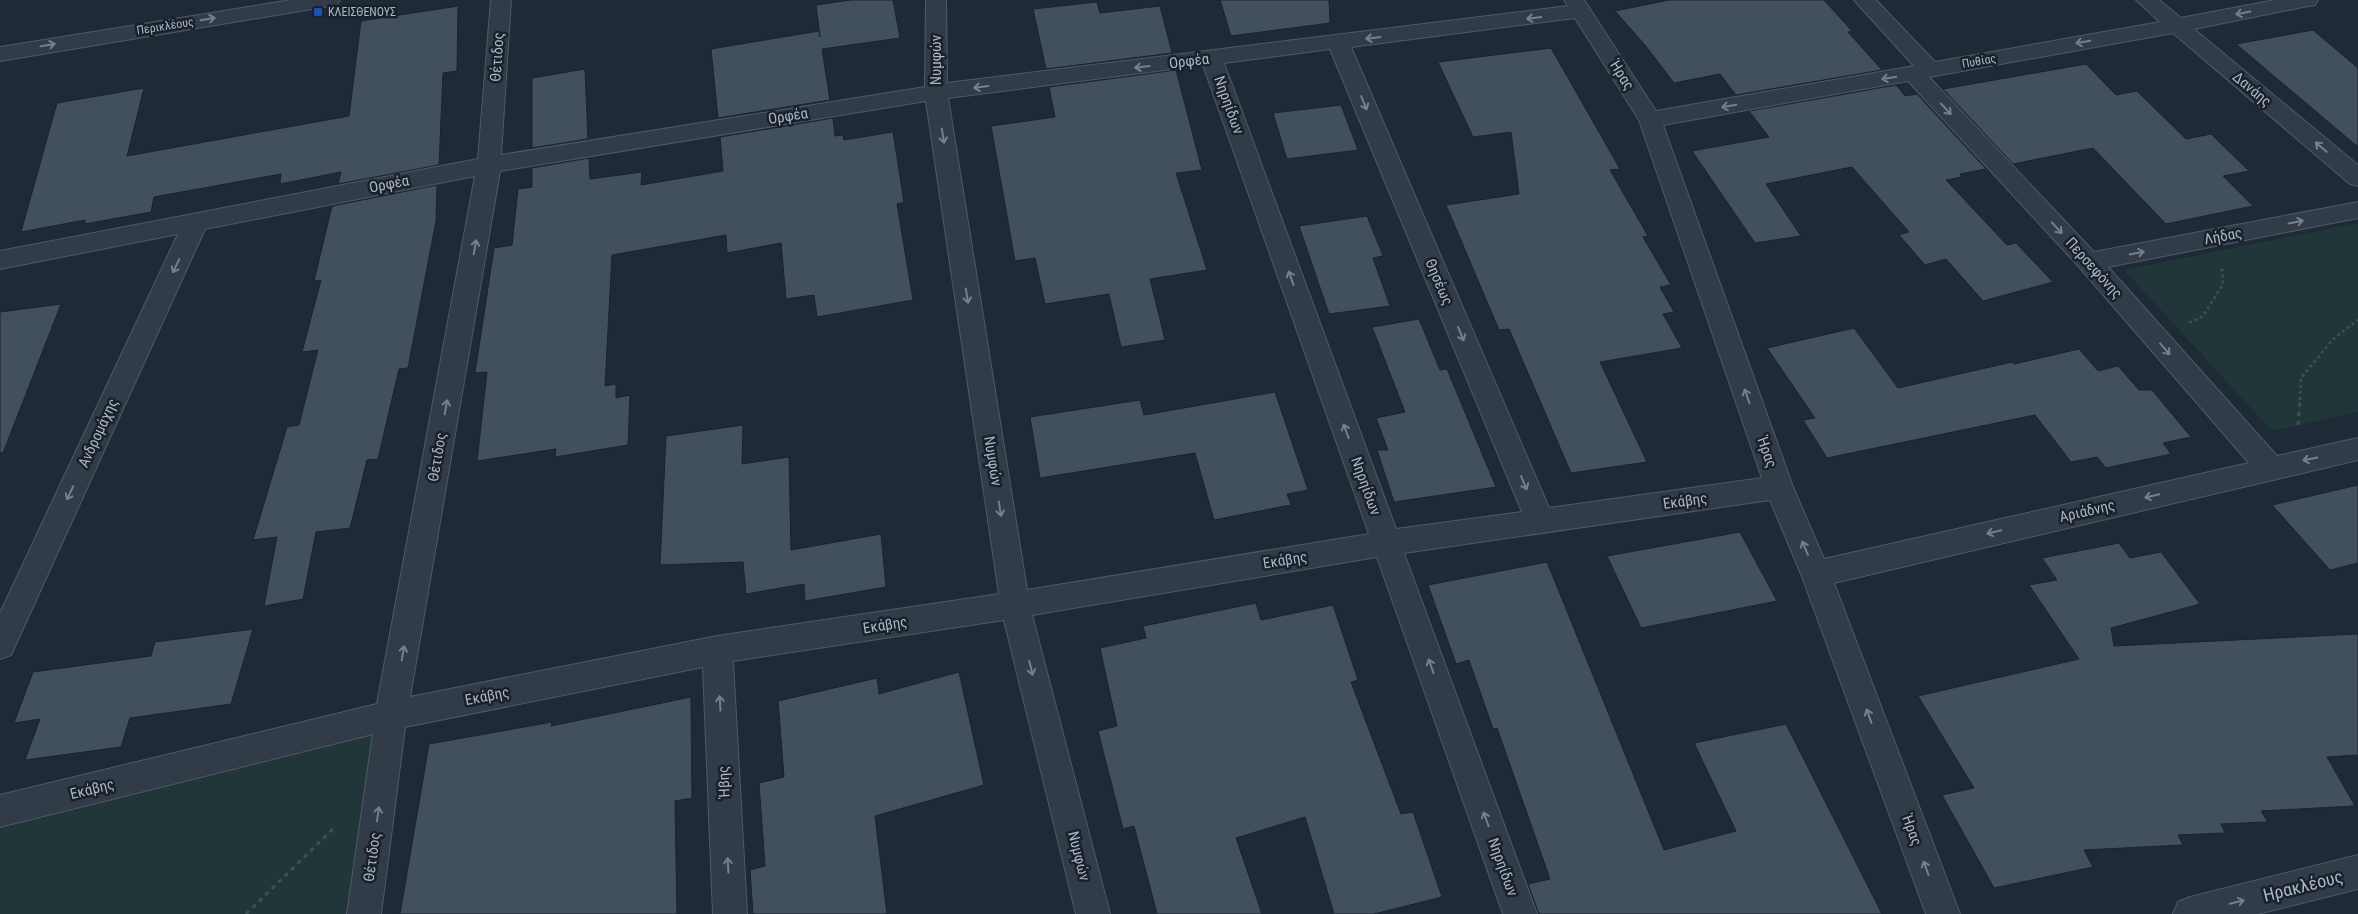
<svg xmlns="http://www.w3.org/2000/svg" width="2358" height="914" font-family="'Roboto Condensed',sans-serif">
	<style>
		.green { fill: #213638 }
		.building { fill: #424f5f; stroke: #1a232e }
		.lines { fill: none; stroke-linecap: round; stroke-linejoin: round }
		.minor-casing { stroke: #505966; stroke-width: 2 }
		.tertiary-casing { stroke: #505966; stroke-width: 2 }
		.path-far1 { stroke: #3b5253; stroke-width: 2.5; stroke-dasharray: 3 3; stroke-linecap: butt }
		.path { stroke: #3b5253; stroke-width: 3; stroke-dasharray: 4.5 4.5; stroke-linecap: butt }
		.minor { fill: #323c48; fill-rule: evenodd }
		.tertiary { fill: #323c48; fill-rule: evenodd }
		.oneway { stroke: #757f8d }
		.transit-dot { fill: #1a4fb4; stroke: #18212c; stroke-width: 2 }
		.labels { text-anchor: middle; stroke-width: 5; stroke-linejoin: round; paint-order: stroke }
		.far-poi-label { font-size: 12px; fill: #acb6c5; stroke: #18212c; text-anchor: start }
		.far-street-label { font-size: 12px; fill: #acb6c5; stroke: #18212c }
		.street-label { font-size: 15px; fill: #acb6c5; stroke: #18212c }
		.near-street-label { font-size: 18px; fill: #acb6c5; stroke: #18212c }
	</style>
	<rect width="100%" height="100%" fill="#1f2a37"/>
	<g class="green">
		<polygon points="2358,223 2358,412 2272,431 2124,270"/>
		<polygon points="391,715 364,914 0,914 0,811"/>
	</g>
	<g class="building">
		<polygon points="851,0 893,0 900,38 822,49 830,100 718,118 711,49 819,31 820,37 816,5"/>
		<polygon points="1220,0 1329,0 1330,23 1231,36"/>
		<polygon points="1669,0 1824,0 1852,31 1848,32 1882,70 1736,95 1720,74 1674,83 1645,45 1615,11"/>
		<polygon points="1097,2 1100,13 1160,6 1172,53 1046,69 1033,9"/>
		<polygon points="458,6 457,71 443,73 439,165 338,184 341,172 280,184 281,174 154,197 151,212 85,224 85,220 21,232 57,103 144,88 127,156 349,116 361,21"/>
		<polygon points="2313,30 2358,68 2358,147 2236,44"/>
		<polygon points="1551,48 1620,169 1610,170 1648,236 1643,237 1671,285 1660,287 1674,312 1663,314 1682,348 1600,362 1647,462 1571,473 1509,329 1499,330 1446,205 1519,194 1511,132 1473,137 1438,62"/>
		<polygon points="2086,64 2116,95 2137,91 2186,139 2211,134 2249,171 2223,176 2253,206 2166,224 2093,148 2013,164 1943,89"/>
		<polygon points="585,69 588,139 532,148 532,78"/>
		<polygon points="1176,70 1202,170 1176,173 1207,270 1150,279 1165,340 1121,347 1109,294 1045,304 1035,258 1015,261 991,126 1055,117 1049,87"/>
		<polygon points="1896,85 1905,96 1917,94 1986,169 1960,174 1962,177 1946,180 2007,245 2016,243 2053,282 1983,301 1946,259 1925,265 1899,235 1909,232 1852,167 1766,184 1801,236 1755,243 1692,151 1769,137 1749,111"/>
		<polygon points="1341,105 1358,150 1287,159 1273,113"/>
		<polygon points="833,118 835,136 843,135 844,140 893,132 904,202 897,204 913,300 817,317 814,295 786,299 781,243 727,253 726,235 612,255 605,386 616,384 616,398 630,395 628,445 555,457 556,449 477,461 487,372 475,373 494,248 512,245 518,189 532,187 532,168 589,158 590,179 642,172 641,185 723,171 720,137"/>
		<polygon points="437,185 436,221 408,368 399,369 378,459 367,460 350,528 316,532 303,599 264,606 277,537 253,540 287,427 299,425 318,350 302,352 321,280 314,281 332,206"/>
		<polygon points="1367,216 1383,256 1373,258 1390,306 1329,314 1299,226"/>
		<polygon points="61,304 3,453 0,452 0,312"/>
		<polygon points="1419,319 1440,370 1447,369 1496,487 1394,502 1377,450 1388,450 1376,418 1405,412 1372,327"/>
		<polygon points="1854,328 1898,388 2012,362 2014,364 2079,349 2098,371 2118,366 2139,390 2152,390 2191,437 2163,443 2171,454 2106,468 2097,457 2071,462 2035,415 1827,458 1803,420 1815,418 1767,348"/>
		<polygon points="1275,392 1308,490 1287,494 1291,505 1214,520 1195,453 1040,478 1030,417 1140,400 1144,415"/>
		<polygon points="743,425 742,464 789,457 791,550 881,534 886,587 805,601 804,584 746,594 743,562 660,565 666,436"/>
		<polygon points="2358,485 2358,563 2330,570 2272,505"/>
		<polygon points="1740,532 1777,601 1641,628 1607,556"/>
		<polygon points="2119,543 2130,558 2161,552 2200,604 2111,628 2114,646 2358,634 2358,755 2327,757 2355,806 2261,811 2268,822 2221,824 2225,833 2178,835 2183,845 2084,850 2093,867 1994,888 1942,795 1974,788 1918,696 2079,659 2029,585 2057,580 2042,558"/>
		<polygon points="1547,562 1664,850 1736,831 1694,743 1786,724 1882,914 1539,914 1528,884 1550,879 1497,728 1493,729 1469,660 1456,664 1428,585"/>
		<polygon points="1256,603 1261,620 1333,605 1358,680 1351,682 1401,814 1413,812 1442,897 1374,914 1334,914 1305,817 1236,838 1262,914 1157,914 1134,826 1123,829 1098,731 1117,726 1100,648 1146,638 1143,626"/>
		<polygon points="253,629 231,704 130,718 121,747 25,760 40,719 14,723 33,672 151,656 155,642"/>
		<polygon points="959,672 984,785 875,816 887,914 753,914 750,870 765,866 759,783 784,777 778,701 877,678 879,694"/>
		<polygon points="691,697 692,798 675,801 677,914 400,914 429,744 552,722 551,726"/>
	</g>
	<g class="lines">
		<g class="minor-casing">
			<g id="minor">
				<path d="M491,0H511L501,155L925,87L926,0H946L947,83L1568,6L1564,0H1584L1656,111L1914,66L1854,0H1876L1935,62L2160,22L2136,0H2159L2181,18L2275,0H2318L2315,5L2308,6L2194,29L2358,165V186L2350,184L2173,33L1929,77L2094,252L2358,202V218L2108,267L2277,456L2358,438V460L1834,583L1960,914H1926L1801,574L1770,500L1404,553L1537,914H1503L1377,557L1032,615L1110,914H1076L1004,620L733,661L747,914H713L703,667L405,727L381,914H347L373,734L0,827V795L377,704L475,176L205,229L11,655L0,659V613L178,234L0,269V251L478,159ZM1575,18L1639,120L1762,478L1549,508L1351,47ZM1330,49L1522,512L1396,529L1224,63ZM1203,65L1369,534L1027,590L948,98ZM1908,81L2080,268L2249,463L1824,559L1793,487L1663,125ZM926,101L999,594L717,636L410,697L500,171Z"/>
				<polygon points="2358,855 2358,889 2258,914 2173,914 2178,902 2190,897"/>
			</g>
		</g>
		<g class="tertiary-casing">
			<polygon id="tertiary" points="291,0 340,0 337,5 330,6 0,61 0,47"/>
		</g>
		<g class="path-far1">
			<polyline points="2189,323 2203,316 2223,284 2222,269"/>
			<polyline points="2300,400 2301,378 2333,339 2358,320"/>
		</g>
		<g class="path">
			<polyline points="2298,425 2300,399"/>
			<polyline points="246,914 334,828"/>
		</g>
		<use href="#minor" class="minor"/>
		<use href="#tertiary" class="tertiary"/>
	</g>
	<defs><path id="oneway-shaft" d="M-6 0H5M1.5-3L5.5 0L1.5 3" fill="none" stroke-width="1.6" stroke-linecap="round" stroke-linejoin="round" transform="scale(1.25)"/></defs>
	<g class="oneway">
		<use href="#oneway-shaft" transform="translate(2243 13) rotate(169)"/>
		<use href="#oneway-shaft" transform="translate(1534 18) rotate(173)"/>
		<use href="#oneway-shaft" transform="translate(208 19) rotate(-9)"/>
		<use href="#oneway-shaft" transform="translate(1373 38) rotate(173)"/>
		<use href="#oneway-shaft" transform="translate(2083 42) rotate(170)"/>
		<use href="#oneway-shaft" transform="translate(48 45) rotate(-10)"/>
		<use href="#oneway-shaft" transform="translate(1142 67) rotate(173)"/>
		<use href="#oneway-shaft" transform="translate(1889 78) rotate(170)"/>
		<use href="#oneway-shaft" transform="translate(981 87) rotate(173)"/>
		<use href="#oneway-shaft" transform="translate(1364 103) rotate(67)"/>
		<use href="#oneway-shaft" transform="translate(1729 106) rotate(170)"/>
		<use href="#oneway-shaft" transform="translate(1946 109) rotate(47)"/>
		<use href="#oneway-shaft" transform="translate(943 136) rotate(81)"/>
		<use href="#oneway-shaft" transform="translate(2321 147) rotate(-140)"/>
		<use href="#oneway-shaft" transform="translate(2296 222) rotate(-11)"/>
		<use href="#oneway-shaft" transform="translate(2057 228) rotate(47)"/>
		<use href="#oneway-shaft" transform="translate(475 247) rotate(-80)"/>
		<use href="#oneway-shaft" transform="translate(2137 253) rotate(-11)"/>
		<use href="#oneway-shaft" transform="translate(176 266) rotate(115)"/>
		<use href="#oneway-shaft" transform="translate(1291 278) rotate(-110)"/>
		<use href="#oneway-shaft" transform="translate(967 296) rotate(81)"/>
		<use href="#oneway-shaft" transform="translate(1461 334) rotate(67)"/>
		<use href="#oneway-shaft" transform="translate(2165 349) rotate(49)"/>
		<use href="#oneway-shaft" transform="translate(1747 396) rotate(-109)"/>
		<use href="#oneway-shaft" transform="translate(446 407) rotate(-80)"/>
		<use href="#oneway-shaft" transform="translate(1346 431) rotate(-110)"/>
		<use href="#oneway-shaft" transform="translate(2310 459) rotate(168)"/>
		<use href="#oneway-shaft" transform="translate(1524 483) rotate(67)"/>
		<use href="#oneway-shaft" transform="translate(70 493) rotate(115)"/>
		<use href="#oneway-shaft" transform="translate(2152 496) rotate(167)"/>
		<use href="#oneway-shaft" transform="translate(1000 509) rotate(81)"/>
		<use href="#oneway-shaft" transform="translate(1994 532) rotate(167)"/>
		<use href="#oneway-shaft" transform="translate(1805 548) rotate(-113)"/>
		<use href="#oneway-shaft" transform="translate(403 653) rotate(-80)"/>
		<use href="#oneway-shaft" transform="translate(1431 666) rotate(-110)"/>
		<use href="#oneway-shaft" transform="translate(1031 668) rotate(76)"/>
		<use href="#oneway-shaft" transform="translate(720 703) rotate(-93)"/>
		<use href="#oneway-shaft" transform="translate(1869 716) rotate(-110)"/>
		<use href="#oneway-shaft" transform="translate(378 814) rotate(-82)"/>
		<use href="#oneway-shaft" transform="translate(1486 819) rotate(-110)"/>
		<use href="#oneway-shaft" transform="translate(728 865) rotate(-93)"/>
		<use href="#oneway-shaft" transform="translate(1926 868) rotate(-110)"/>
		<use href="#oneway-shaft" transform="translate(2237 902) rotate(-14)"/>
	</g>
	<rect class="transit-dot" x="313" y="7" width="10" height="10" rx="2.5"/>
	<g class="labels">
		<g class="far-poi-label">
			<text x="328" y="16">ΚΛΕΙΣΘΕΝΟΥΣ</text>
		</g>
		<g class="far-street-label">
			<text transform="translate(165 26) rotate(-9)" y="4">Περικλέους</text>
			<text transform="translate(1979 61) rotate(-10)" y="4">Πυθίας</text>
		</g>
		<g class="street-label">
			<text transform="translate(497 57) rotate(-86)" y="5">Θέτιδος</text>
			<text transform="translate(936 60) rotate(-90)" y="5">Νυμφών</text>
			<text transform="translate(1189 61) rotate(-7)" y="5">Ορφέα</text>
			<text transform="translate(1622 75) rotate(58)" y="5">Ήρας</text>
			<text transform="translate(2252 89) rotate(40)" y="5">Δανάης</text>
			<text transform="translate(1229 105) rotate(70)" y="5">Νηρηίδων</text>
			<text transform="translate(788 116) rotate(-9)" y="5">Ορφέα</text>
			<text transform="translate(389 184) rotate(-11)" y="5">Ορφέα</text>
			<text transform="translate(2223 236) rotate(-11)" y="5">Λήδας</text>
			<text transform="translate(2094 268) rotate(48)" y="5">Περσεφόνης</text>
			<text transform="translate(1439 282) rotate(67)" y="5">Θησέως</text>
			<text transform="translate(98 433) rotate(-65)" y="5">Ανδρομάχης</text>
			<text transform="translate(1767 452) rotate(71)" y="5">Ήρας</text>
			<text transform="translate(437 457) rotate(-80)" y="5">Θέτιδος</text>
			<text transform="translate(993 461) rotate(81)" y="5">Νυμφών</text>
			<text transform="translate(1366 486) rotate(70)" y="5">Νηρηίδων</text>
			<text transform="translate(1685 501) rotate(-8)" y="5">Εκάβης</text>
			<text transform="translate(2087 511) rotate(-13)" y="5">Αριάδνης</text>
			<text transform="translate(1285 560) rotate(-9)" y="5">Εκάβης</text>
			<text transform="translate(885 625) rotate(-9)" y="5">Εκάβης</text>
			<text transform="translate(487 696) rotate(-11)" y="5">Εκάβης</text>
			<text transform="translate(724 782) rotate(-93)" y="5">Ήβης</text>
			<text transform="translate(92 789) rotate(-14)" y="5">Εκάβης</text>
			<text transform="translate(1912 830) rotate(70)" y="5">Ήρας</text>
			<text transform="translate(1079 856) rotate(76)" y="5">Νυμφών</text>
			<text transform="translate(372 857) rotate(-82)" y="5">Θέτιδος</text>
			<text transform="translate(1503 867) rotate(70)" y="5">Νηρηίδων</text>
		</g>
		<g class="near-street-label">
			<text transform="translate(2303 886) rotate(-14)" y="6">Ηρακλέους</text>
		</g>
	</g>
</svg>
